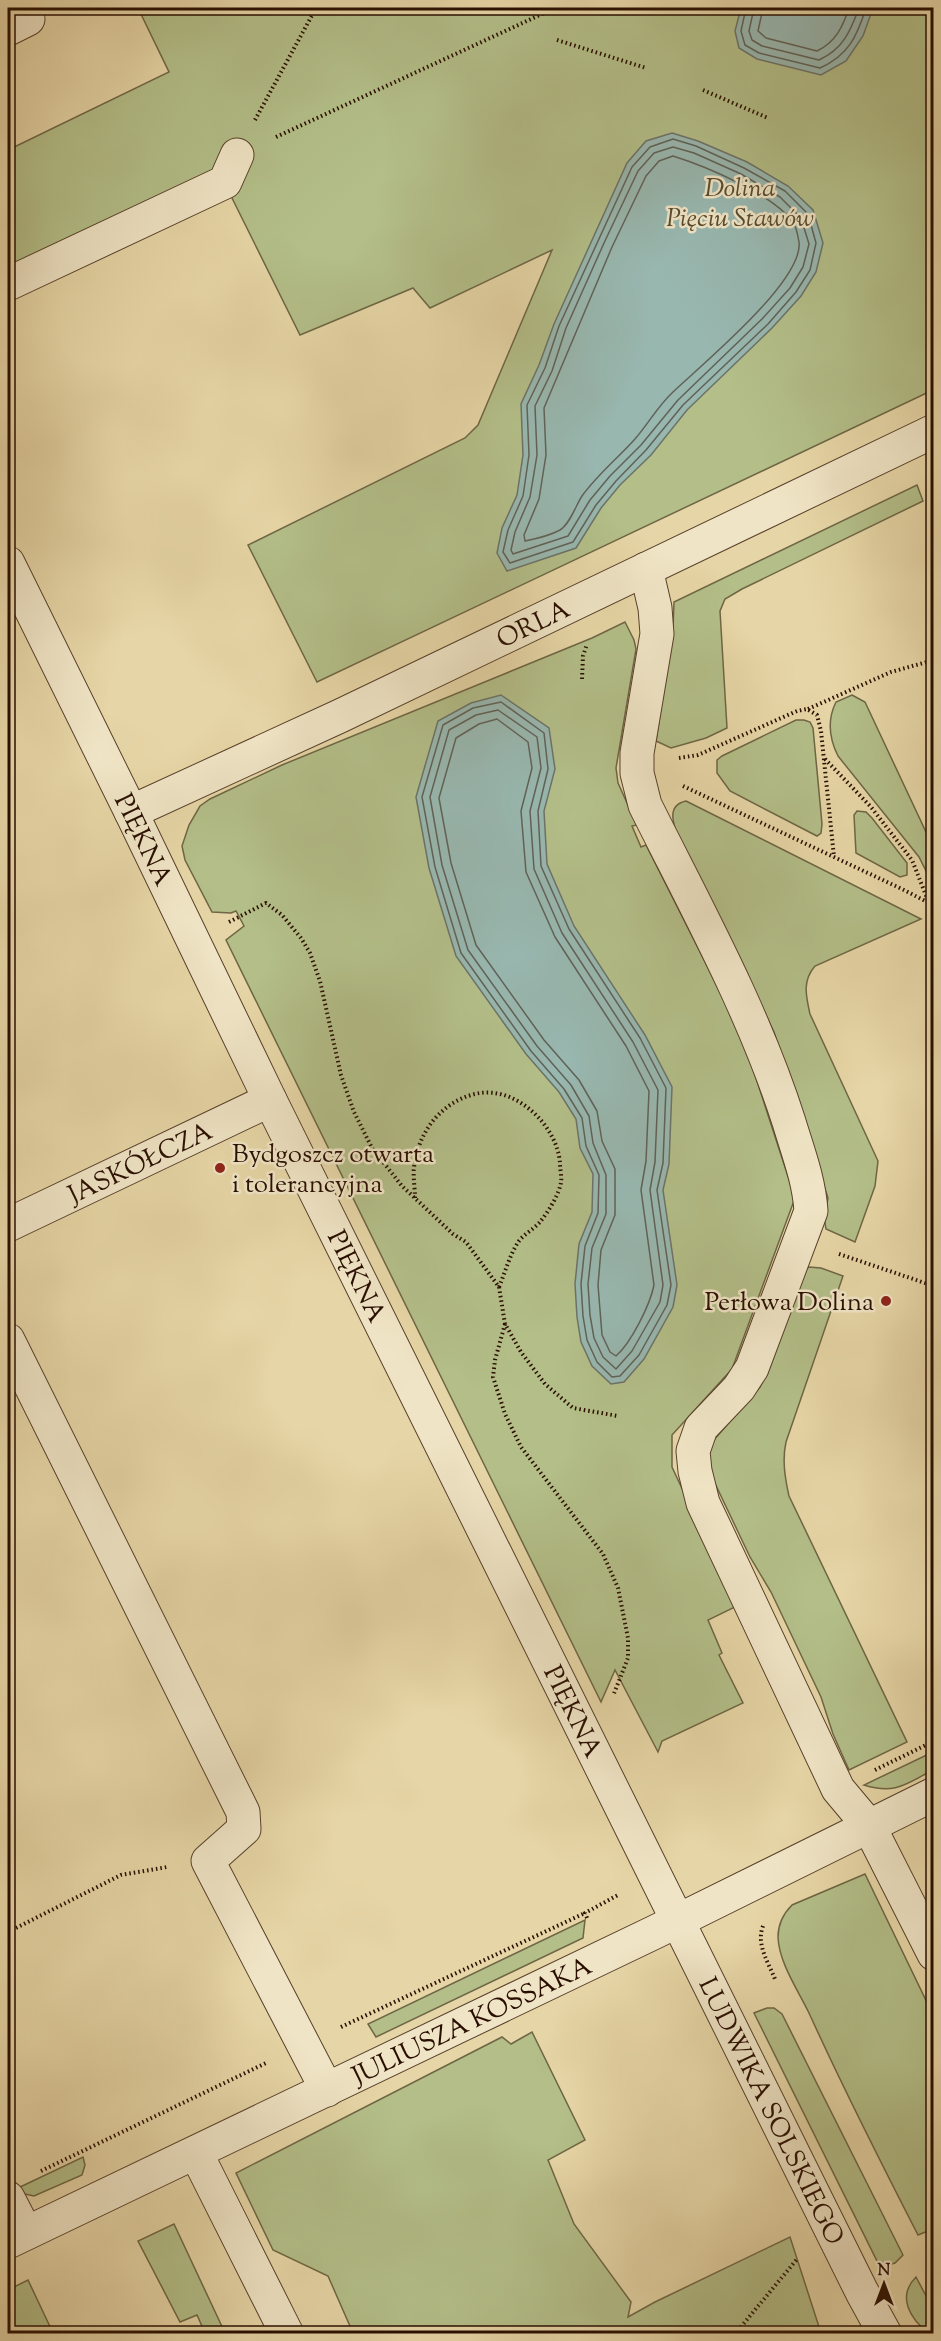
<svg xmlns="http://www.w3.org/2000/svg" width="941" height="2341" font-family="'Sorts Mill Goudy',serif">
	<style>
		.green { fill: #b3be88; stroke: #6e6644; stroke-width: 1.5 }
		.water { fill: #98b7af; stroke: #6c7369; stroke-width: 1.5 }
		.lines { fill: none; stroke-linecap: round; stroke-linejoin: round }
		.shore { stroke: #606258; stroke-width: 1.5 }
		.minor-casing { stroke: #58402a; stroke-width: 35 }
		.path { stroke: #290e00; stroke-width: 4; stroke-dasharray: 1.5 3; stroke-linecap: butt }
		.minor { stroke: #efe4c5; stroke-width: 33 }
		.poi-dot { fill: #8f2418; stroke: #efe4c5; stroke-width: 2 }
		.labels { text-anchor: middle; stroke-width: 5; stroke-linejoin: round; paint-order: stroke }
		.park-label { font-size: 26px; font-style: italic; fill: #594c30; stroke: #efe4c5 }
		.street-label { font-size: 26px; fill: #290e00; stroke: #efe4c5 }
		.poi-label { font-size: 26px; fill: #290e00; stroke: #efe4c5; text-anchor: start }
	</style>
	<rect width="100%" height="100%" fill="#e6d5a6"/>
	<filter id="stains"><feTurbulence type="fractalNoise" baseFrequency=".00333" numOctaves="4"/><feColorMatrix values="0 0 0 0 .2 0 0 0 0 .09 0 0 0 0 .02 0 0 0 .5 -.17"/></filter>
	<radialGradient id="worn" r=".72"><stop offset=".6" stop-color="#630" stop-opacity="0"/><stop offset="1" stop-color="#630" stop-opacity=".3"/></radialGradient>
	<g class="green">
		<polygon points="138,8 933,8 933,390 317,682 248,545 465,438 478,425 552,250 430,308 413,288 300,335 224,182 8,286 8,150 169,72"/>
		<polygon points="917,485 923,501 742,589 725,599 720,611 727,728 706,738 671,748 656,741 673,629 674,602"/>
		<polygon points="625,622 634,640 636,649 616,768 618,783 637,825 632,826 641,847 646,845 742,1035 795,1198 732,1369 672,1435 672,1467 737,1606 708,1620 722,1653 719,1655 743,1703 662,1741 658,1752 615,1670 601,1702 226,940 244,926 236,911 231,913 212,912 185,860 182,846 189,825 200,806 210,799 282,765 592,638"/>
		<path d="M852,695L865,702L933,847V885L919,857L838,756C829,738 827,720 836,702Z"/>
		<polygon points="796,720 804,720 810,722 813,728 822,824 821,833 817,836 730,791 717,773 717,760 722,756"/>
		<path d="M686,801L921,919L815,966C802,981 806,996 810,1014L878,1161L875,1186L855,1242L826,1229L824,1217L828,1198L774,1032L681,845C676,830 663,806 686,801Z"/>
		<polygon points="857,811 866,812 872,818 907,863 907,875 900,877 856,853 854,815"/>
		<path d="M809,1267L821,1268L843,1276L786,1442C782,1460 785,1478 789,1496L907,1742L849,1770L833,1734L821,1697L771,1592L750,1557L711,1475L708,1458L713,1441L760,1387L795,1290L803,1272Z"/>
		<path d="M933,1752V1770C906,1784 895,1795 864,1785Z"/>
		<path d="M865,1874L933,2015V2229L918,2235C880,2161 843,2088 809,2013C798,1990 779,1963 778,1937C778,1924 783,1914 792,1905Z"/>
		<polygon points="585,1920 583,1938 376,2037 368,2024"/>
		<polygon points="767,2008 774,2008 782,2014 903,2255 895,2263 880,2267 754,2013"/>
		<polygon points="532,2032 585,2140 548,2160 574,2224 631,2302 628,2317 655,2302 790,2237 821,2333 353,2333 328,2276 273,2250 236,2173 502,2037 511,2044"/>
		<polygon points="83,2157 85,2165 82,2175 34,2196 25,2194 18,2188"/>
		<polygon points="174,2224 225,2333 205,2333 197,2315 180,2322 138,2241"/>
		<path d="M916,2277L933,2309V2333H928C911,2319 896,2297 916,2277Z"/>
		<polygon points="28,2280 53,2333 8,2333 8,2290"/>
	</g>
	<g class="water">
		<polygon points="741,8 873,8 863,36 846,61 821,75 757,59 739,48 735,31"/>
		<polygon points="672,133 698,141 747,162 788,186 813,210 823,243 816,272 801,296 772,328 687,410 651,455 620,485 601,508 576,548 507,571 497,553 502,528 517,495 523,455 521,404 539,365 554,324 627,163 646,141"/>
		<polygon points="501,695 549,728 555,769 544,811 547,864 574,926 645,1035 672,1087 669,1164 663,1190 677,1285 673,1307 644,1359 624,1382 611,1384 592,1366 581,1342 577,1317 575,1284 579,1244 592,1212 593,1174 580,1148 576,1119 559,1092 526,1054 456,956 429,868 416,797 438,721 471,703"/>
	</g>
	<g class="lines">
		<g class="shore">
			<path d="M746,8L741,31L745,45L759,53L820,68C849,55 857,36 866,8"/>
			<path d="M754,8L749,31L752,40L762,46L819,60C843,49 850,32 859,8"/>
			<path d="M763,8L758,31L766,38L817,51C836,42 843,26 849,8"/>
			<polygon points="673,139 696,146 744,168 785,191 808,214 816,243 810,270 796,292 768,324 683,405 646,450 616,481 596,505 573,542 510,563 503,552 508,530 523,496 529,455 527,405 545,368 559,326 632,167 650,147"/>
			<polygon points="673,147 694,153 741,174 780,197 801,218 809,244 803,267 790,288 762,319 678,400 641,445 610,476 590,500 568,536 513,554 511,550 515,532 530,497 537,455 535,406 552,371 566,328 604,243 638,171 654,153"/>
			<path d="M673,156C705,166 772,194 792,221C796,225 798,236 799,242C804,281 700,366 672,393C658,406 648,424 635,439C618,458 598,474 582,496C576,505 570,524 560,530C551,535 535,539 525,541L524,535L539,499L546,455L544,408L612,247L646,176L659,161Z"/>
			<polygon points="501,702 544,733 548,769 538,811 541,866 569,929 640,1038 666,1088 663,1163 657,1190 671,1285 667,1305 639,1355 620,1376 612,1377 597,1362 587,1340 583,1316 581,1284 585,1246 598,1213 599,1175 586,1146 582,1118 564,1089 531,1051 461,953 435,867 422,797 443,725 473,708"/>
			<polygon points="498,710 537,737 541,768 530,811 534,869 562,933 633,1042 658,1090 655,1162 650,1190 663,1285 660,1302 632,1351 616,1369 603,1357 594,1338 590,1315 588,1284 592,1248 606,1214 606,1175 593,1143 589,1116 571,1085 537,1046 468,950 442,865 430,797 449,730 476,715"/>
			<path d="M497,719L528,742L532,768L521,811L526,872L555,937L626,1046L649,1091L646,1161L641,1190L654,1285C650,1305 631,1343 616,1356L610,1352L602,1335L598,1285L601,1250L615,1215V1169L602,1141L597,1111L579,1080L544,1040L476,945L451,863L439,798L456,738L479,724Z"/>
		</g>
		<g class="minor-casing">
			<g id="minor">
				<polyline points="8,29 28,19"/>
				<polyline points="8,284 225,182 237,155"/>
				<path id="s1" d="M8,563L131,812L270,1100L862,2292L885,2334"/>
				<path d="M646,569L655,608L657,634L637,753V773L645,805C697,909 754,1012 789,1122C798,1152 809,1180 811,1211L752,1368L739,1388L701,1428L693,1451L695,1471L703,1503L838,1789L869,1826L934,1954"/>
				<path id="s2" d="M131,812L340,716L934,431"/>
				<path id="s3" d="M8,1225L270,1100"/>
				<polyline points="8,1340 243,1812 244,1829 208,1861 327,2090"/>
				<polyline points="196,2153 287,2334"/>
				<polyline points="8,2198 26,2233"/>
				<path id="s4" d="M8,2242L655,1932L934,1794"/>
			</g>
		</g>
		<g class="path">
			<polyline points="557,40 646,68"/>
			<polyline points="703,90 768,118"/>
			<polyline points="255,120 316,8"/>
			<polyline points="276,137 555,8"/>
			<polyline points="582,679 583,656 587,644"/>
			<polyline points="808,709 891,672 934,660"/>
			<polyline points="679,758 698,755 797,711 807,709 817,715 821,731 834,857"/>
			<polyline points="825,759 871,807 912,860 929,903"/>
			<polyline points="683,786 904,890 929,903 934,911"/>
			<polyline points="229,922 266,903 282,915 301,938 310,953 320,981 341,1075 354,1112 372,1148 402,1186 453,1234 466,1242 499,1287 505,1324 521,1352 545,1384 573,1408 618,1416"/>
			<path d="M415,1198C415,1187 412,1173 415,1162C420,1130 442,1102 475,1094C515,1084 558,1126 560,1164C560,1170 562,1177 561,1182C559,1195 548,1212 540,1222C533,1230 522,1235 517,1244C509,1257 505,1273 499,1287"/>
			<polyline points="839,1254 934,1286"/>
			<polyline points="505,1324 495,1360 493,1377 505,1414 521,1447 603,1554 618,1588 628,1638 628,1658 613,1696"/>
			<polyline points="933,1459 934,1459"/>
			<polyline points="875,1770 934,1741"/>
			<polyline points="587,1918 585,1913 618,1895"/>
			<path d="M763,1926C756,1944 768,1962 775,1979"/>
			<polyline points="8,1932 121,1875 167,1867"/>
			<polyline points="341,2027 585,1913"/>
			<polyline points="41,2171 266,2063"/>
			<polyline points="735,2334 798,2258"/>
		</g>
		<use href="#minor" class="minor"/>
	</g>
	<g class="poi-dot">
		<circle cx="220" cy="1168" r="6"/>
		<circle cx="886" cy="1301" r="6"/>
	</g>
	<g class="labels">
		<g class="park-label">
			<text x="740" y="196">Dolina<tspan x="740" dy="30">Pięciu Stawów</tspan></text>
		</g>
		<g class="street-label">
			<text dy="9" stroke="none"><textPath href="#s2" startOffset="444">ORLA</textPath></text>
			<text dy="9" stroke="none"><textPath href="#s1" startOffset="308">PIĘKNA</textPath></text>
			<text dy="9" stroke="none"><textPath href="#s3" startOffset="146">JASKÓŁCZA</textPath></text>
			<text dy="9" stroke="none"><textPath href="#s1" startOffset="794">PIĘKNA</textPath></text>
			<text dy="9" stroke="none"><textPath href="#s1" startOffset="1280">PIĘKNA</textPath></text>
			<text dy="9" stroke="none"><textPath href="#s4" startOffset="514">JULIUSZA KOSSAKA</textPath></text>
			<text dy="9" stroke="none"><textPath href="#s1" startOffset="1726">LUDWIKA SOLSKIEGO</textPath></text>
		</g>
		<g class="poi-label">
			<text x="232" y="1162">Bydgoszcz otwarta<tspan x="232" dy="30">i tolerancyjna</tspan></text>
			<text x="874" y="1310" text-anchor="end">Perłowa Dolina</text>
		</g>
	</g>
	<rect width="941" height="2341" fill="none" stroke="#e6d5a6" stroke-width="30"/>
	<rect x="9" y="9" width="923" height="2323" fill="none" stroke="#290e00" stroke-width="3"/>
	<rect x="15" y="15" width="911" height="2311" fill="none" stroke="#290e00" stroke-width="1.5"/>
	<g transform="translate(884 2284)" stroke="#efe4c5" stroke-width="4.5" paint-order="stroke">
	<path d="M0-4.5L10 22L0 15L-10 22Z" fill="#290e00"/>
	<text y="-9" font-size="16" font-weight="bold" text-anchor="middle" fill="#290e00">N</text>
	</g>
	<rect width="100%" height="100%" filter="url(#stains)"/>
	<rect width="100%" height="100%" fill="url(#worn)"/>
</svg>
